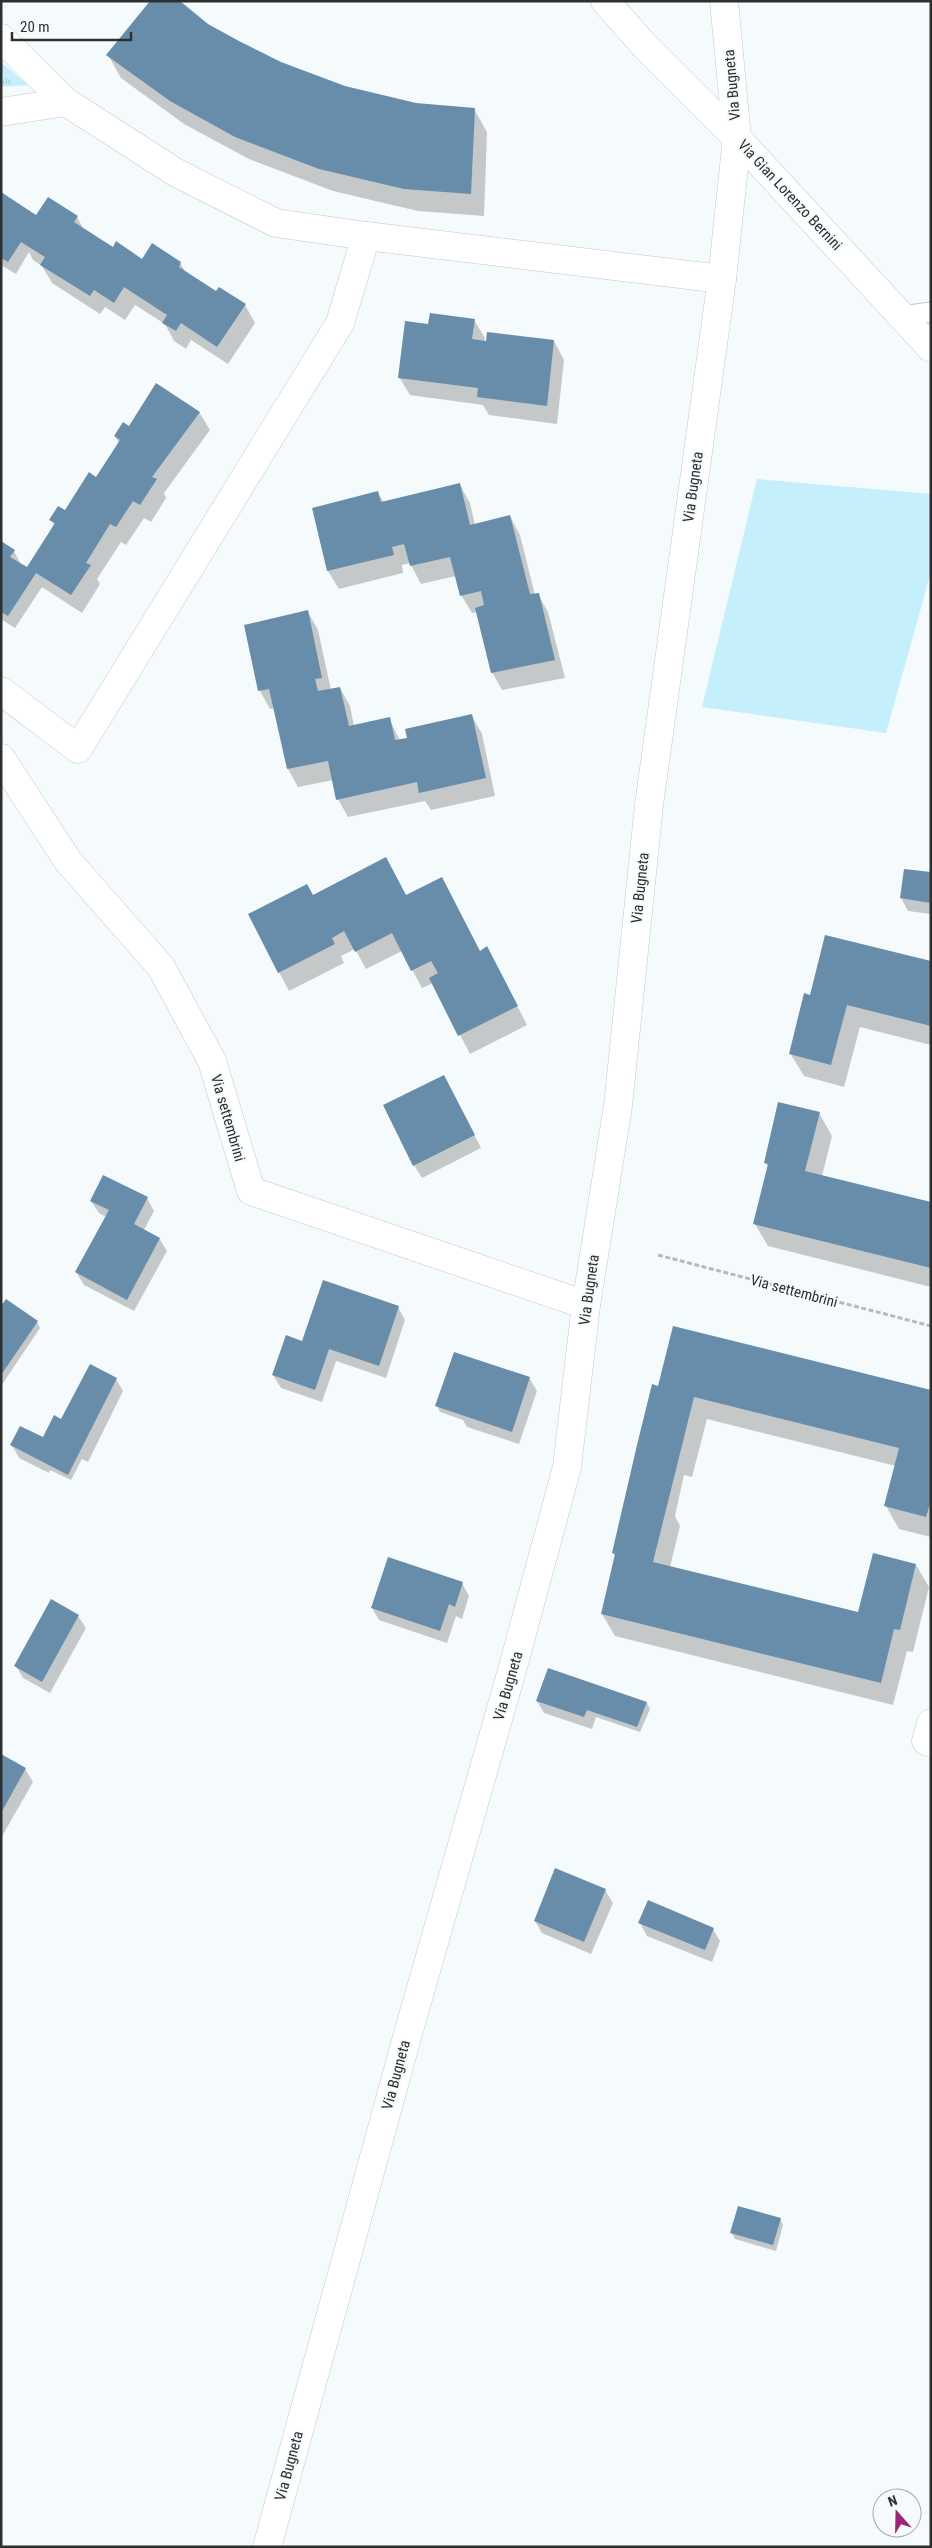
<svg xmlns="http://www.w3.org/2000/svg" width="932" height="2548" font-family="'Roboto Condensed',sans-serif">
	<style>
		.grass { fill: #c5effb }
		.park { fill: url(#park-tufts) }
		.shadow { fill: #0003 }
		.building { fill: #688daa }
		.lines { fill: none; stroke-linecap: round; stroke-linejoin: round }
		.service-casing { stroke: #c3c8c9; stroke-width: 21 }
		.minor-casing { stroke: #c3c8c9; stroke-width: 29 }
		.path { stroke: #b5babb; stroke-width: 3; stroke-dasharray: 5 2.5; stroke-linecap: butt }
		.service { stroke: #fff; stroke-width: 19 }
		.minor { stroke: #fff; stroke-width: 28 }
		.labels { text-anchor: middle; stroke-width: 4; stroke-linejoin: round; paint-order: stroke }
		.street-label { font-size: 15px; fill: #2e3030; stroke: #f5fbfc }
	</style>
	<defs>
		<pattern id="park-tufts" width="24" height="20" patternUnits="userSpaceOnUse" patternTransform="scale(1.25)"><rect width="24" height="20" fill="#c5effb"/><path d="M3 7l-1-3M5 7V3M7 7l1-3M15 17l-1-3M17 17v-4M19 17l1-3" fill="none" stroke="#aacdd7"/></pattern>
	</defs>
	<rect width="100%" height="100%" fill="#f5fbfc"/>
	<polygon class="grass" points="757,479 931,494 931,572 886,733 702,707"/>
	<polygon class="park" points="1,62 28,85 1,87"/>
	<g class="shadow">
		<polygon points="208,25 281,64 344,87 416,104 474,109 487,132 484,216 418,211 333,191 249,159 184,124 121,78 108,55"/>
		<polygon points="1,194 35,216 77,217 84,230 113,248 142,260 180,263 187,274 217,293 245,305 255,323 228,364 191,340 186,349 174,341 165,324 135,305 125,320 105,307 100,314 52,283 42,266 33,260 29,252 16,274 1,265"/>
		<polygon points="474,320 485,338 484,342 554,341 564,360 557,424 489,415 483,405 410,395 399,377 429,325"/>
		<polygon points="199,412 210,430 164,493 166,498 151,522 144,518 126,545 121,542 97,579 100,584 82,613 42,587 15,628 1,619 1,543 14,551 21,565 31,571 55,527 51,520 65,512 97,479 119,443 115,436 130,428"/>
		<polygon points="460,485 470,503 475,525 510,516 520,535 535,595 538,594 548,612 565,678 502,690 492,672 477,612 472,613 461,595 456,576 421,584 410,563 402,565 403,573 339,589 328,571 313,509 378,493 384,503"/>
		<polygon points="308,612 318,630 331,690 340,688 350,706 354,726 389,718 400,741 472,716 482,734 495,796 431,810 425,801 348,817 338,799 333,780 298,787 288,769 275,708 270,709 260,691"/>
		<polygon points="931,874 931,914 908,911 901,898"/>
		<polygon points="442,879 480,952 497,966 527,1025 470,1054 433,983 422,988 402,951 366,969 355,949 341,956 344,963 289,991 249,915 313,896 406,896"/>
		<polygon points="931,962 931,1045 860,1027 844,1087 804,1076 790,1053 811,996"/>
		<polygon points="451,1089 481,1148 422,1178 414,1165"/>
		<polygon points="819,1113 832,1136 822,1176 931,1203 931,1287 768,1246 755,1224 769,1168 765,1162"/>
		<polygon points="147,1198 154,1211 144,1230 159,1238 167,1251 134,1311 84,1285 76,1272 106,1217 99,1213 91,1201"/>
		<polygon points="398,1307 405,1320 386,1378 336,1361 322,1402 281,1388 273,1375 303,1342"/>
		<polygon points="1,1308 37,1322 40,1328 1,1386"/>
		<polygon points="454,1354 530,1379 537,1391 519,1444 467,1427 463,1420 440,1412 437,1406"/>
		<polygon points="116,1379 123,1391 88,1462 82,1459 71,1480 50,1470 49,1473 19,1458 12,1445 43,1439"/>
		<polygon points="653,1386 931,1391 931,1537 899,1529 886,1506 896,1466 707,1419 692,1477 684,1475 675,1516 680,1526 670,1567 859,1614 916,1565 929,1587 913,1652 907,1651 893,1705 615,1636 602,1614 616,1557 613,1553"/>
		<polygon points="462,1583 469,1596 462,1619 456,1616 447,1643 379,1620 372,1608"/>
		<polygon points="78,1616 86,1628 50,1693 23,1678 16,1666"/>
		<polygon points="537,1701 647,1703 650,1709 640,1732 596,1717 592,1729 544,1713"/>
		<polygon points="1,1756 25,1769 33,1782 1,1838"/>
		<polygon points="605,1890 613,1903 591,1954 542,1933 535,1921"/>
		<polygon points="640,1923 713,1929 720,1941 712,1962 647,1936"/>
		<polygon points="780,2219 783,2225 776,2251 735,2239 732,2233"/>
	</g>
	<g class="building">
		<polygon points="150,1 180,1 208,24 239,41 281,62 345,86 416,103 475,108 471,194 404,189 319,169 235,137 170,101 106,55"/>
		<polygon points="1,192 36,215 48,197 78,216 74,222 113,247 116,241 142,259 152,243 181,262 179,267 216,291 219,287 246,304 217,347 181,323 176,331 162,323 167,315 124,287 114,303 94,290 90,296 40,265 45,257 21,242 8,262 1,258"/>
		<polygon points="430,313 475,319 472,339 486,341 487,332 554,340 547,406 477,397 478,388 398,378 405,321 428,324"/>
		<polygon points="156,383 200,412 152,477 157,479 140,505 133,501 116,527 110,524 86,563 91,565 71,595 36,573 8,616 1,612 1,541 15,550 10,557 27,567 55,523 49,520 58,506 65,510 89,472 96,477 120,440 114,436 123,422 129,426"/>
		<polygon points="460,483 470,525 510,515 530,594 539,593 555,660 491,673 475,608 484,605 481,591 460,596 450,557 410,566 404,544 392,547 394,555 327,571 312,508 378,491 381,502"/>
		<polygon points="308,610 322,678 315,679 318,691 340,687 349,726 390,717 395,740 407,738 405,729 472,714 486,778 419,793 417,782 336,800 328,761 287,769 269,689 258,691 244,625"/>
		<polygon points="386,857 406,895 442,877 480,951 487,946 518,1006 458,1036 429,978 438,973 431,961 411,971 392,933 355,952 344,931 332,938 335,944 278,973 248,914 307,884 313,895"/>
		<polygon points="904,869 931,872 931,903 900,898"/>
		<polygon points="825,935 931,961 931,1026 847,1005 831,1065 789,1054 804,993 810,995"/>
		<polygon points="444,1075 475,1135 413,1166 383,1105"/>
		<polygon points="778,1102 820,1112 805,1171 931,1202 931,1268 753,1224 768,1164 764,1163"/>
		<polygon points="103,1175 148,1197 134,1224 160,1238 127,1300 75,1272 109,1210 90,1201"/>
		<polygon points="323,1280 399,1306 379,1366 329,1349 315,1390 272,1375 286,1335 302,1341"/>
		<polygon points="6,1299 38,1321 1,1375 1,1306"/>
		<polygon points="673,1326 931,1390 931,1500 926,1517 884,1506 899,1448 694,1397 653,1562 858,1612 873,1553 916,1564 900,1630 894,1629 881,1683 601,1614 615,1554 612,1553 637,1445 652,1384 658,1386"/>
		<polygon points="454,1352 530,1377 512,1432 435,1406"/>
		<polygon points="90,1364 117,1378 68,1475 10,1445 20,1426 43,1437 54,1415 61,1419"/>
		<polygon points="388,1557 463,1582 455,1607 449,1604 440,1631 371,1608"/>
		<polygon points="51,1599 79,1615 42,1682 14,1666"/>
		<polygon points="548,1668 647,1702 637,1727 587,1710 584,1717 536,1701"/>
		<polygon points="1,1754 26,1768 1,1813"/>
		<polygon points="555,1868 606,1889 584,1942 534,1921"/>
		<polygon points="648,1900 714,1928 705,1950 638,1923"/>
		<polygon points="738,2206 781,2218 773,2245 730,2233"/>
	</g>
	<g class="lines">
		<g class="service-casing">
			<polyline id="service" points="902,316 931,312"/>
		</g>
		<g class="minor-casing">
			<g id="minor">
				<polyline points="605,1 644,45 737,138 931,348"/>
				<polyline points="1,38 66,102 175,172 276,223 366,236 722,279"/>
				<polyline points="1,112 66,102"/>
				<polyline points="1,691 78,749 340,323 366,236"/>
				<polyline points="1,758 68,861 161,967 212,1061 251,1191 586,1305"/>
				<polyline points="931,1723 926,1741 931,1743"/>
				<polyline points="267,2547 409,2030 511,1674 567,1467 586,1305 618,1106 649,805 722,279 737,138 724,1"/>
			</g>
		</g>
		<polyline class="path" points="658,1255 931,1326"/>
		<use href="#service" class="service"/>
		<use href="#minor" class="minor"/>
	</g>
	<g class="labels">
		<g class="street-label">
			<text transform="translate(732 85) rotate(-95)" y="5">Via Bugneta</text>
			<text transform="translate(790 195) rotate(47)" y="5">Via Gian Lorenzo Bernini</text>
			<text transform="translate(693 487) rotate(-82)" y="5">Via Bugneta</text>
			<text transform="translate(640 888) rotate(-84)" y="5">Via Bugneta</text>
			<text transform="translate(228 1118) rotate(74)" y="5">Via settembrini</text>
			<text transform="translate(589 1290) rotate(-82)" y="5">Via Bugneta</text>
			<text transform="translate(794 1291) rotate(15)" y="5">Via settembrini</text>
			<text transform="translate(508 1686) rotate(-74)" y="5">Via Bugneta</text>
			<text transform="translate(396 2075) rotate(-75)" y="5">Via Bugneta</text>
			<text transform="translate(289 2466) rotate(-75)" y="5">Via Bugneta</text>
		</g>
	</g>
	<rect width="932" height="2548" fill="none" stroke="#2e3030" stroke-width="5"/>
	<g transform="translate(897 2513) rotate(340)"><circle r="24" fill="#f5fbfc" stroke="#a5aaaa"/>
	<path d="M0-4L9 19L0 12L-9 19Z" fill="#a0247a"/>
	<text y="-8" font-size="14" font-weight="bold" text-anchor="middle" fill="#2e3030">N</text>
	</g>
	<path d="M12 32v8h119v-8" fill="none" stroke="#2e3030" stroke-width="2.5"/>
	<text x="20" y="32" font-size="15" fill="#2e3030" stroke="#f5fbfc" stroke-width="4" paint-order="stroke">20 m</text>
</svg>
